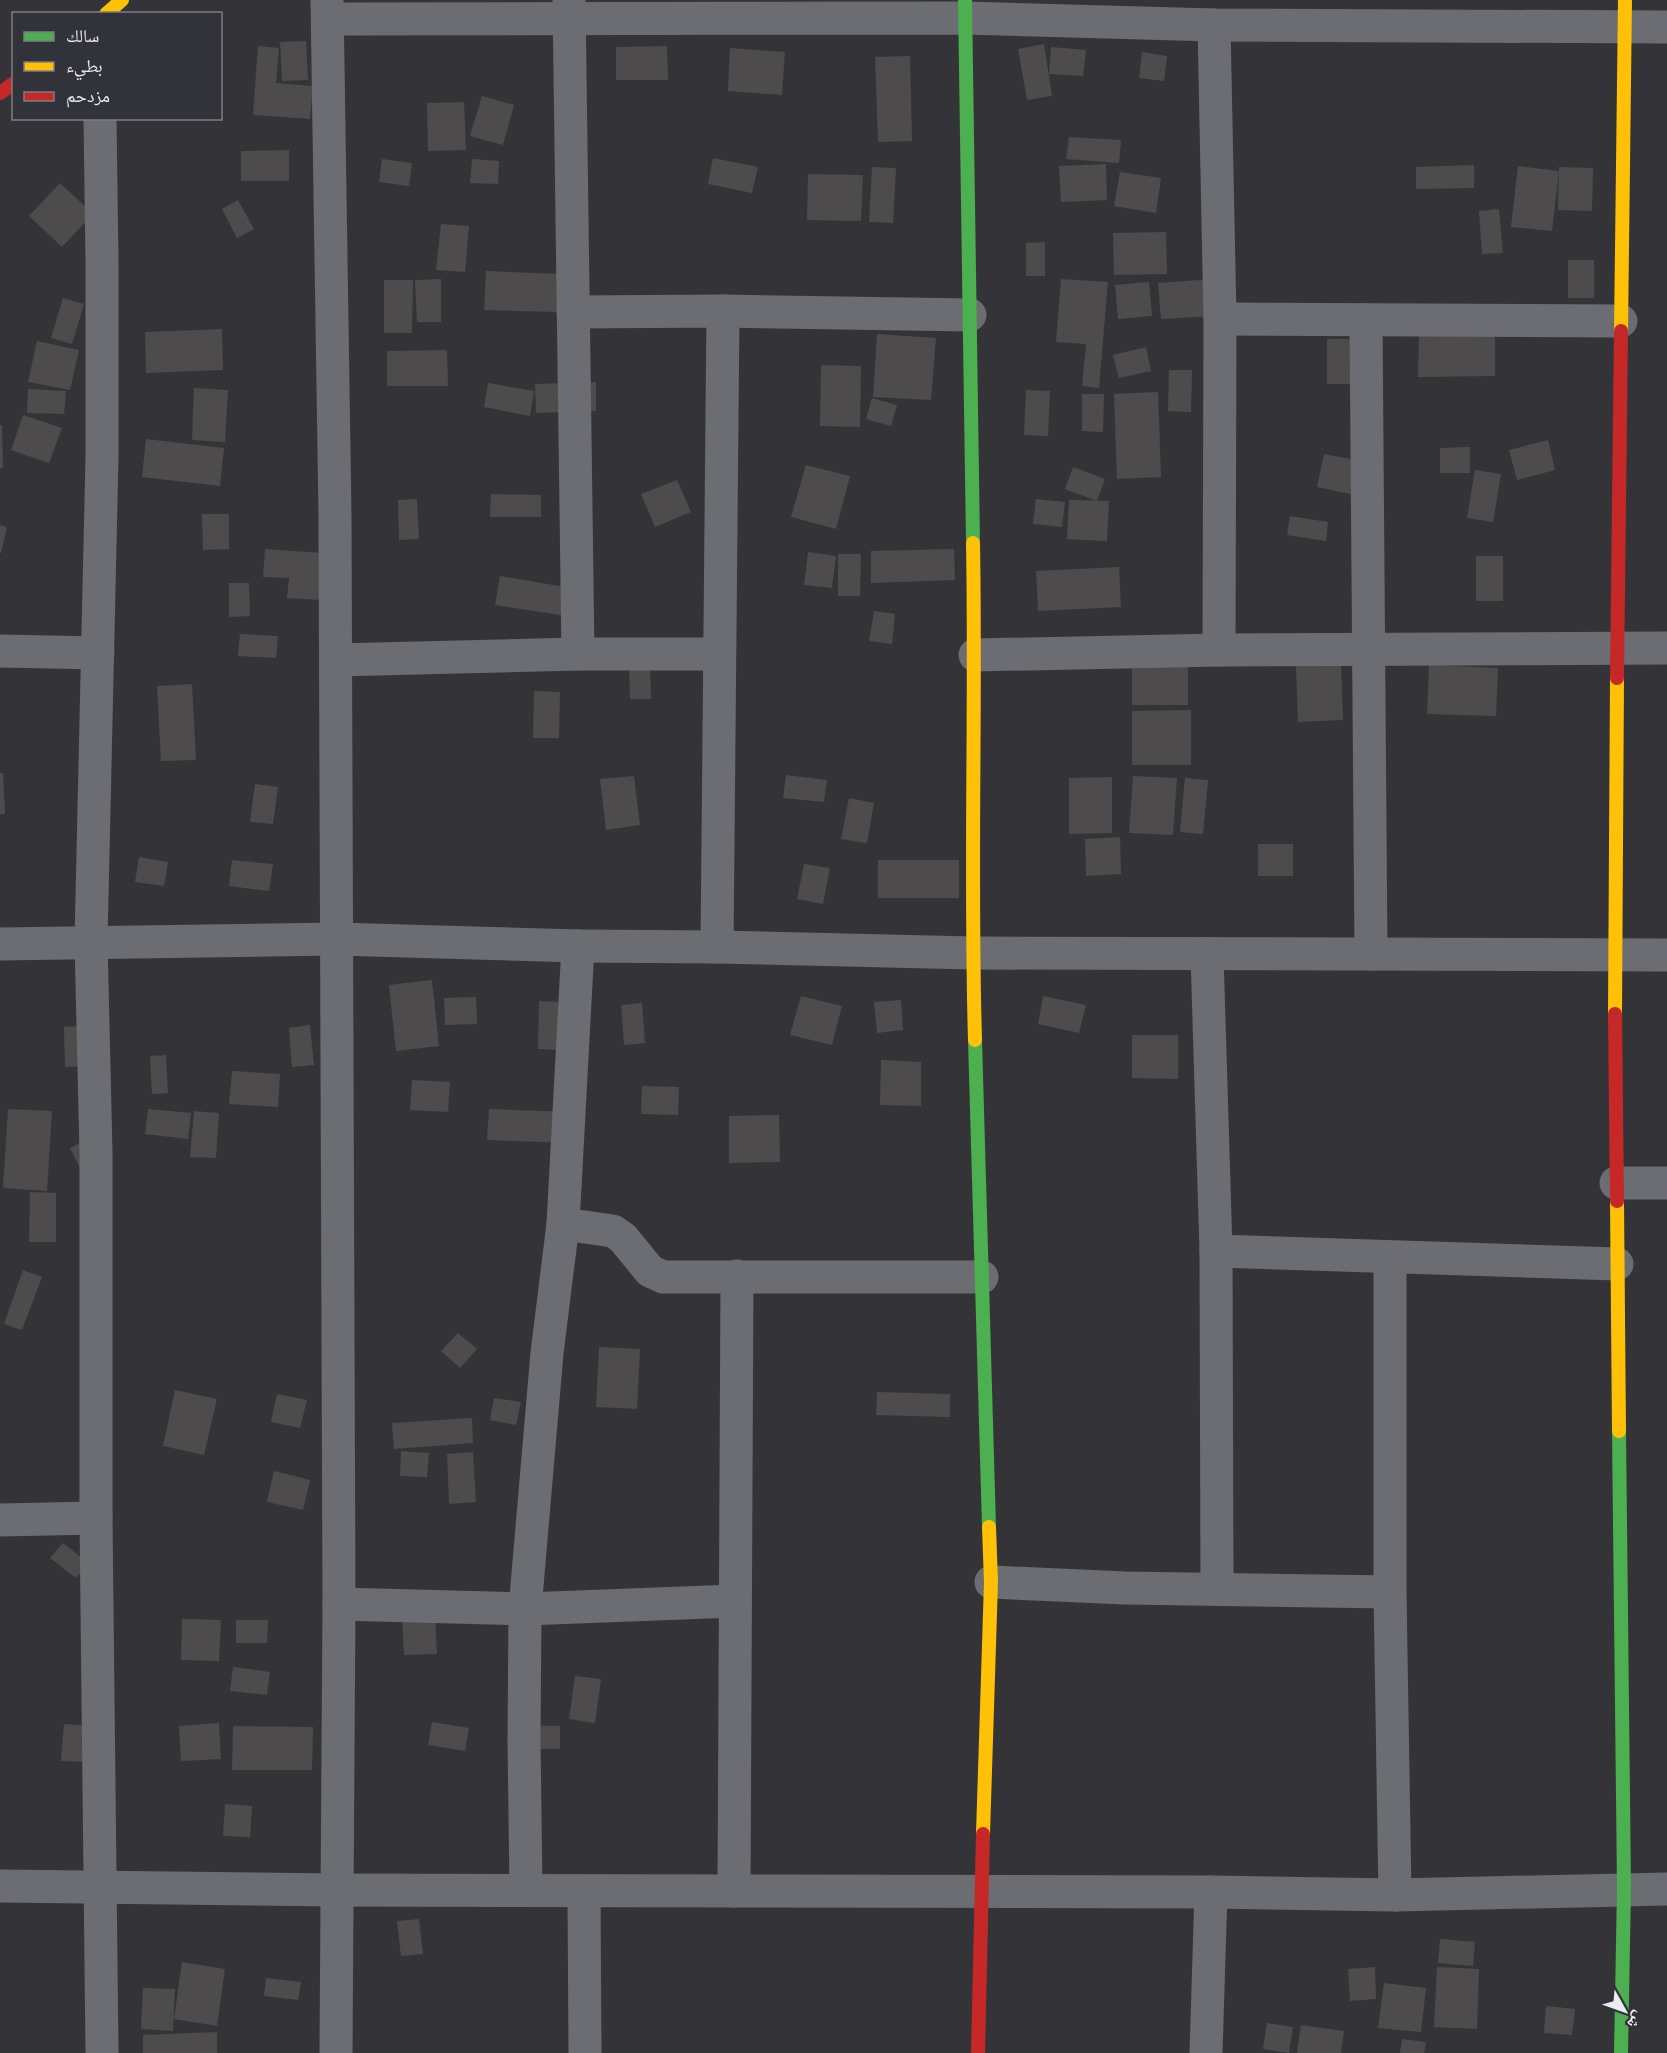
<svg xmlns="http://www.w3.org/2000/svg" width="1667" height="2053" font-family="'Nunito Sans','Noto Naskh Arabic',sans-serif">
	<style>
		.building { fill: #4d4b4c }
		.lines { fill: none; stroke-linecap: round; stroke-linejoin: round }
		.street { stroke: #6c6d73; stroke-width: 33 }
		.fast { stroke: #4caf50; stroke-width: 14 }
		.slow { stroke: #ffc107; stroke-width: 14 }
		.jam { stroke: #c62828; stroke-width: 14 }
	</style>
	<rect width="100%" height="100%" fill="#343438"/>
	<g class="building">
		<polygon points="306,41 308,80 282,81 280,42"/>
		<polygon points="1044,44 1052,96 1027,100 1018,49"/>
		<polygon points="258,46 279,48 276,83 313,86 310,119 253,115"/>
		<polygon points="667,46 668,80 616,80 616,47"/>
		<polygon points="1051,47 1086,50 1083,76 1049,74"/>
		<polygon points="730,48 785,52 782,95 728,91"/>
		<polygon points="1142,52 1167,56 1164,81 1139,78"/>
		<polygon points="910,56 912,141 878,142 875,57"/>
		<polygon points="482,96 514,105 503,145 470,136"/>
		<polygon points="464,102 466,150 428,151 427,103"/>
		<polygon points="1069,137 1121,140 1119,163 1066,159"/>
		<polygon points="289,150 289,181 241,181 241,151"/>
		<polygon points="713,158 758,167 752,193 708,184"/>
		<polygon points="382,159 412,163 409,186 379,182"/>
		<polygon points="472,159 499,161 498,184 470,183"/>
		<polygon points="1106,164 1107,200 1061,202 1059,166"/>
		<polygon points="1474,165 1474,188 1416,189 1416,167"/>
		<polygon points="1518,166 1559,171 1552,231 1511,227"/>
		<polygon points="872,167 896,168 893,223 869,222"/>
		<polygon points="1559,167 1593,168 1592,211 1558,210"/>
		<polygon points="1120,172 1161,178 1156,213 1114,206"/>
		<polygon points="808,174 863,175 861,221 807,220"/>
		<polygon points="60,183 93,214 62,247 29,216"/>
		<polygon points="238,200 254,229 237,238 222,209"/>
		<polygon points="1499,209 1503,253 1482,254 1479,211"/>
		<polygon points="441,224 469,226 465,272 436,270"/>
		<polygon points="1166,232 1167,274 1114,275 1113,233"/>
		<polygon points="1045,242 1045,276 1026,276 1026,243"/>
		<rect x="1568" y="260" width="26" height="38"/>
		<polygon points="486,271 560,274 559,312 484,310"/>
		<polygon points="441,279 441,322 417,322 415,280"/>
		<polygon points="1061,279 1108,282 1099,388 1082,386 1086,344 1056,342"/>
		<polygon points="1213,279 1215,316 1161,319 1158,283"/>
		<polygon points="384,280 413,280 412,333 384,333"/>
		<polygon points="1149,282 1152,316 1118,319 1115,285"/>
		<polygon points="63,298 84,304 72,344 51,338"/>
		<polygon points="222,329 223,370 146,373 145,332"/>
		<polygon points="1419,333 1495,333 1495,376 1418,377"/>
		<polygon points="877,334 936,338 931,400 873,397"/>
		<polygon points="1327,339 1362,339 1361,384 1327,384"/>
		<polygon points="37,341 79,350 70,390 28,382"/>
		<polygon points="1146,347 1151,371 1119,378 1113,355"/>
		<polygon points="447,350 448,386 387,386 387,351"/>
		<polygon points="821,365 861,366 860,427 820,426"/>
		<polygon points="1169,370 1192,370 1191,412 1168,411"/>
		<polygon points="596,382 596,411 536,413 535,384"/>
		<polygon points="488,383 534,391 530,416 484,407"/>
		<polygon points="194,388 228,390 225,442 192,440"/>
		<polygon points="28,389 66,391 64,414 27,413"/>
		<polygon points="1026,390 1050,391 1048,436 1024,435"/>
		<polygon points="1158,392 1161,477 1117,479 1114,394"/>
		<polygon points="1082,394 1104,394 1103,432 1082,431"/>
		<polygon points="872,398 897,405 891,426 866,419"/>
		<polygon points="23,415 62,428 49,463 11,450"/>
		<polygon points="0,425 2,425 3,468 0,468"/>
		<polygon points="146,439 224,448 220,486 142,477"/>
		<polygon points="1548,440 1555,470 1517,480 1509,450"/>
		<polygon points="1470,447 1470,473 1440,473 1440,448"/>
		<polygon points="1324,454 1367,462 1359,496 1317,487"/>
		<polygon points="806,465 850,476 836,529 791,517"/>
		<polygon points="1073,467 1105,479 1097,501 1065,489"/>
		<polygon points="1475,470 1501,474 1493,522 1467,518"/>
		<polygon points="677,480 691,512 655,527 641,494"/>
		<polygon points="491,494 541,495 541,517 490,517"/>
		<polygon points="417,499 419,539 399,540 398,500"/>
		<polygon points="1036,499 1065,502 1062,527 1033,524"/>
		<polygon points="1069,500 1109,501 1107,541 1067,539"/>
		<polygon points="202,514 229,514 229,549 203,550"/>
		<polygon points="1290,516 1328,522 1326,541 1287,535"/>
		<polygon points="0,525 7,527 1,553 0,553"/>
		<polygon points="265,549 323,553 320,600 287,598 289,578 263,577"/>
		<polygon points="954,549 955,580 871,583 871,551"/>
		<polygon points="808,552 836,556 832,588 804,585"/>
		<polygon points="838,554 861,554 860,596 838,596"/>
		<rect x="1476" y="556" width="27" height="45"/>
		<polygon points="1119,567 1121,607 1038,611 1036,571"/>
		<polygon points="500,576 571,588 567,616 495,605"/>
		<polygon points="229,583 249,583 250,616 229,617"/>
		<polygon points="874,611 895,614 892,644 869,641"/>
		<polygon points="240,634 278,636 276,658 238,656"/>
		<polygon points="1341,664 1343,720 1298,722 1296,666"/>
		<polygon points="629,665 650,665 651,699 630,699"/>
		<polygon points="1429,665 1498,668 1496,716 1427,714"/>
		<rect x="1132" y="666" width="56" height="39"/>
		<polygon points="192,684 196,760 161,761 157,686"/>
		<polygon points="534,691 560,692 559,738 533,738"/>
		<polygon points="1191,710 1191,765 1132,765 1132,711"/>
		<polygon points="0,773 3,773 5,814 0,814"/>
		<polygon points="786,775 827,780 824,802 783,798"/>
		<polygon points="634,776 640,825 606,830 600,779"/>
		<polygon points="1133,776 1177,778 1173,835 1129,833"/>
		<polygon points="1112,777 1112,833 1069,834 1069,778"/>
		<polygon points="1185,778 1208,780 1203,834 1180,832"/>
		<polygon points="255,784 278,787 273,824 250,822"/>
		<polygon points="849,798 874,803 867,843 841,839"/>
		<polygon points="1120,837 1121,874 1086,876 1085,839"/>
		<rect x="1258" y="844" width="35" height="32"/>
		<polygon points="139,857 168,862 164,886 135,882"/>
		<polygon points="232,860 273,864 269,891 229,886"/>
		<rect x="878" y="860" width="81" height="38"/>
		<polygon points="804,864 830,868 823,904 797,899"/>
		<polygon points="432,980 439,1046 396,1051 389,985"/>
		<polygon points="801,996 842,1006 832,1045 790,1035"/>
		<polygon points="1043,996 1086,1005 1079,1033 1038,1024"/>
		<polygon points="476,997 477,1024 445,1025 444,998"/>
		<polygon points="901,1000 903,1030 877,1033 874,1002"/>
		<polygon points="539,1001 564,1002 562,1050 538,1049"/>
		<polygon points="642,1003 645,1043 624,1045 621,1005"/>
		<polygon points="108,1025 109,1065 65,1067 64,1027"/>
		<polygon points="310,1025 314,1065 292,1067 289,1028"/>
		<polygon points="1132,1035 1178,1035 1178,1079 1132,1078"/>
		<polygon points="166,1055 168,1093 152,1094 150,1056"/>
		<polygon points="881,1060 921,1062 921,1106 880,1105"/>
		<polygon points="232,1071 280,1074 278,1107 229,1104"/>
		<polygon points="412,1080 450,1082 448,1112 410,1110"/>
		<polygon points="642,1086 679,1087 678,1115 641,1114"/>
		<polygon points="8,1109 52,1111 47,1191 3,1188"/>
		<polygon points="148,1109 191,1113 188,1139 145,1134"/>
		<polygon points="489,1109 569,1112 568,1143 487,1140"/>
		<polygon points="194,1111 219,1113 216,1158 190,1157"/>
		<polygon points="779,1115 780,1162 729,1163 729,1116"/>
		<polygon points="86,1140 84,1176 70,1148"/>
		<polygon points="30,1192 56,1193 56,1242 29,1242"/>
		<polygon points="23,1270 42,1277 22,1330 4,1324"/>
		<polygon points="458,1333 477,1349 460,1368 441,1351"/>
		<polygon points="599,1347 640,1349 637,1409 596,1407"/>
		<polygon points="175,1390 217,1399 204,1455 163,1446"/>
		<polygon points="877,1392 950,1394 950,1417 876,1415"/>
		<polygon points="277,1394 307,1400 300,1428 271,1422"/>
		<polygon points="494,1398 521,1402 516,1425 490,1420"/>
		<polygon points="472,1418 473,1443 394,1449 392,1423"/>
		<polygon points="401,1451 429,1453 427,1477 400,1476"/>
		<polygon points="473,1452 476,1502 449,1504 447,1454"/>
		<polygon points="274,1471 310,1480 303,1510 267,1502"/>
		<polygon points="63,1543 88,1563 76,1578 50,1558"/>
		<polygon points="435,1616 437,1654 404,1655 402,1617"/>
		<polygon points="182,1619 221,1620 219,1661 181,1660"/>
		<polygon points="236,1620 268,1620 267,1643 236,1643"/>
		<polygon points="233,1667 270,1672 267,1695 230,1691"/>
		<polygon points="575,1676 601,1679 595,1723 569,1719"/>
		<polygon points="432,1722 469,1728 465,1751 428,1745"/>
		<polygon points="219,1723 221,1759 181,1761 179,1726"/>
		<polygon points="64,1724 93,1726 90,1762 61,1761"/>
		<polygon points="511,1725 560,1726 560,1749 511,1749"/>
		<polygon points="233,1726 313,1727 312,1770 232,1770"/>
		<polygon points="225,1804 252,1806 250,1837 223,1836"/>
		<polygon points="419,1919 423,1954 401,1956 397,1921"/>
		<polygon points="1440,1939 1475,1942 1473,1966 1438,1963"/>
		<polygon points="182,1962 225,1969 217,2026 174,2019"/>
		<polygon points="1375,1967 1376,1999 1350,2001 1348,1969"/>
		<polygon points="1437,1967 1479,1969 1477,2029 1434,2027"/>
		<polygon points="266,1978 301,1982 298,2000 264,1996"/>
		<polygon points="1384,1983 1426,1988 1421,2032 1378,2028"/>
		<polygon points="143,1988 175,1989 173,2031 141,2029"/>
		<polygon points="1546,2006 1575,2009 1572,2035 1544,2033"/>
		<polygon points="1267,2023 1293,2027 1289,2053 1263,2049"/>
		<polygon points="1301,2025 1344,2031 1341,2053 1297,2053"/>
		<polygon points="217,2032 217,2053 143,2053 143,2035"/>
		<polygon points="1402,2039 1426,2042 1424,2053 1400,2053"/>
	</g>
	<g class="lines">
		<g class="street">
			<polyline points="327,0 335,516 339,1604 336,2053"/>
			<polyline points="569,0 578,654"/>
			<polyline points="328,19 965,18 1214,25 1667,27"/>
			<polyline points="1214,25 1220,319 1219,650"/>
			<polyline points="100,118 102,263 102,457 91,941 96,1153 96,1518 102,2053"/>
			<polyline points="573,312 723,311 970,315"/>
			<polyline points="1220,319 1621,321"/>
			<polyline points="1366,320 1371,954"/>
			<polyline points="0,651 98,653"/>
			<polyline points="975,655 1219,650 1667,648"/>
			<polyline points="336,660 578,654 719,654"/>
			<polyline points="0,944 336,939 578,946 717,947 972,953 1667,955"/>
			<polyline points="717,947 723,311"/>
			<polyline points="1207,954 1216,1251 1217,1589"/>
			<polyline points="1616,1183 1667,1183"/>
			<polyline points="563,1224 613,1231 623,1238 650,1271 663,1277 982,1277"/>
			<polyline points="1216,1251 1617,1264"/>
			<polyline points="1390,1258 1390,1592 1395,1895"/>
			<polyline points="0,1520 96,1518"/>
			<polyline points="991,1582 1125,1588 1390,1592"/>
			<polyline points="339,1604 525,1609 735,1601"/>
			<polyline points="0,1886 337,1890 1211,1892 1395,1895 1667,1889"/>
			<polyline points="526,1890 524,1740 525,1609 547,1353 563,1224 578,946"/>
			<polyline points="734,1891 737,1276"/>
			<polyline points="584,1892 585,2053"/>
			<polyline points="1206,2053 1211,1892"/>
		</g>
		<g class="fast">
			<polyline points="965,0 973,543"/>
			<polyline points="975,1040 989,1527"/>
			<polyline points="1619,1431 1624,1888 1621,2053"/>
		</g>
		<g class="slow">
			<polyline points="106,14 122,0"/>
			<polyline points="1621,331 1625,0"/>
			<path d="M973,543C976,709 970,874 975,1040"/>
			<polyline points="1615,1014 1617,678"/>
			<polyline points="1617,1201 1619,1431"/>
			<polyline points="983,1834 991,1582 989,1527"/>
		</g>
		<g class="jam">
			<polyline points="0,93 14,83"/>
			<polyline points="1617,678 1621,331"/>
			<polyline points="1615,1014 1617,1201"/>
			<polyline points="978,2053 983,1834"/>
		</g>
	</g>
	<rect x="12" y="12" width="210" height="108" fill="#32333a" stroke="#7c7d83" stroke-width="1.5"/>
	<rect x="24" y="32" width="30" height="9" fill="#4caf50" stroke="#7c7d83" stroke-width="1.5"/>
	<text x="66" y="42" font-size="18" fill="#ebebf0">سالك</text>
	<rect x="24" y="62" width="30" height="9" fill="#ffc107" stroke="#7c7d83" stroke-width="1.5"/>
	<text x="66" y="72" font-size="18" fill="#ebebf0">بطيء</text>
	<rect x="24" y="92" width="30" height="9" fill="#c62828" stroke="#7c7d83" stroke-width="1.5"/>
	<text x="66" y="102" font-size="18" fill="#ebebf0">مزدحم</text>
	<g transform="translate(1625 2011) rotate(130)" stroke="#32333a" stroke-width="4.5" paint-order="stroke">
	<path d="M0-4.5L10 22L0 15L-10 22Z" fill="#ebebf0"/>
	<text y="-9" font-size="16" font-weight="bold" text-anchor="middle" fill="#ebebf0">ش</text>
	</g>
</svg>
